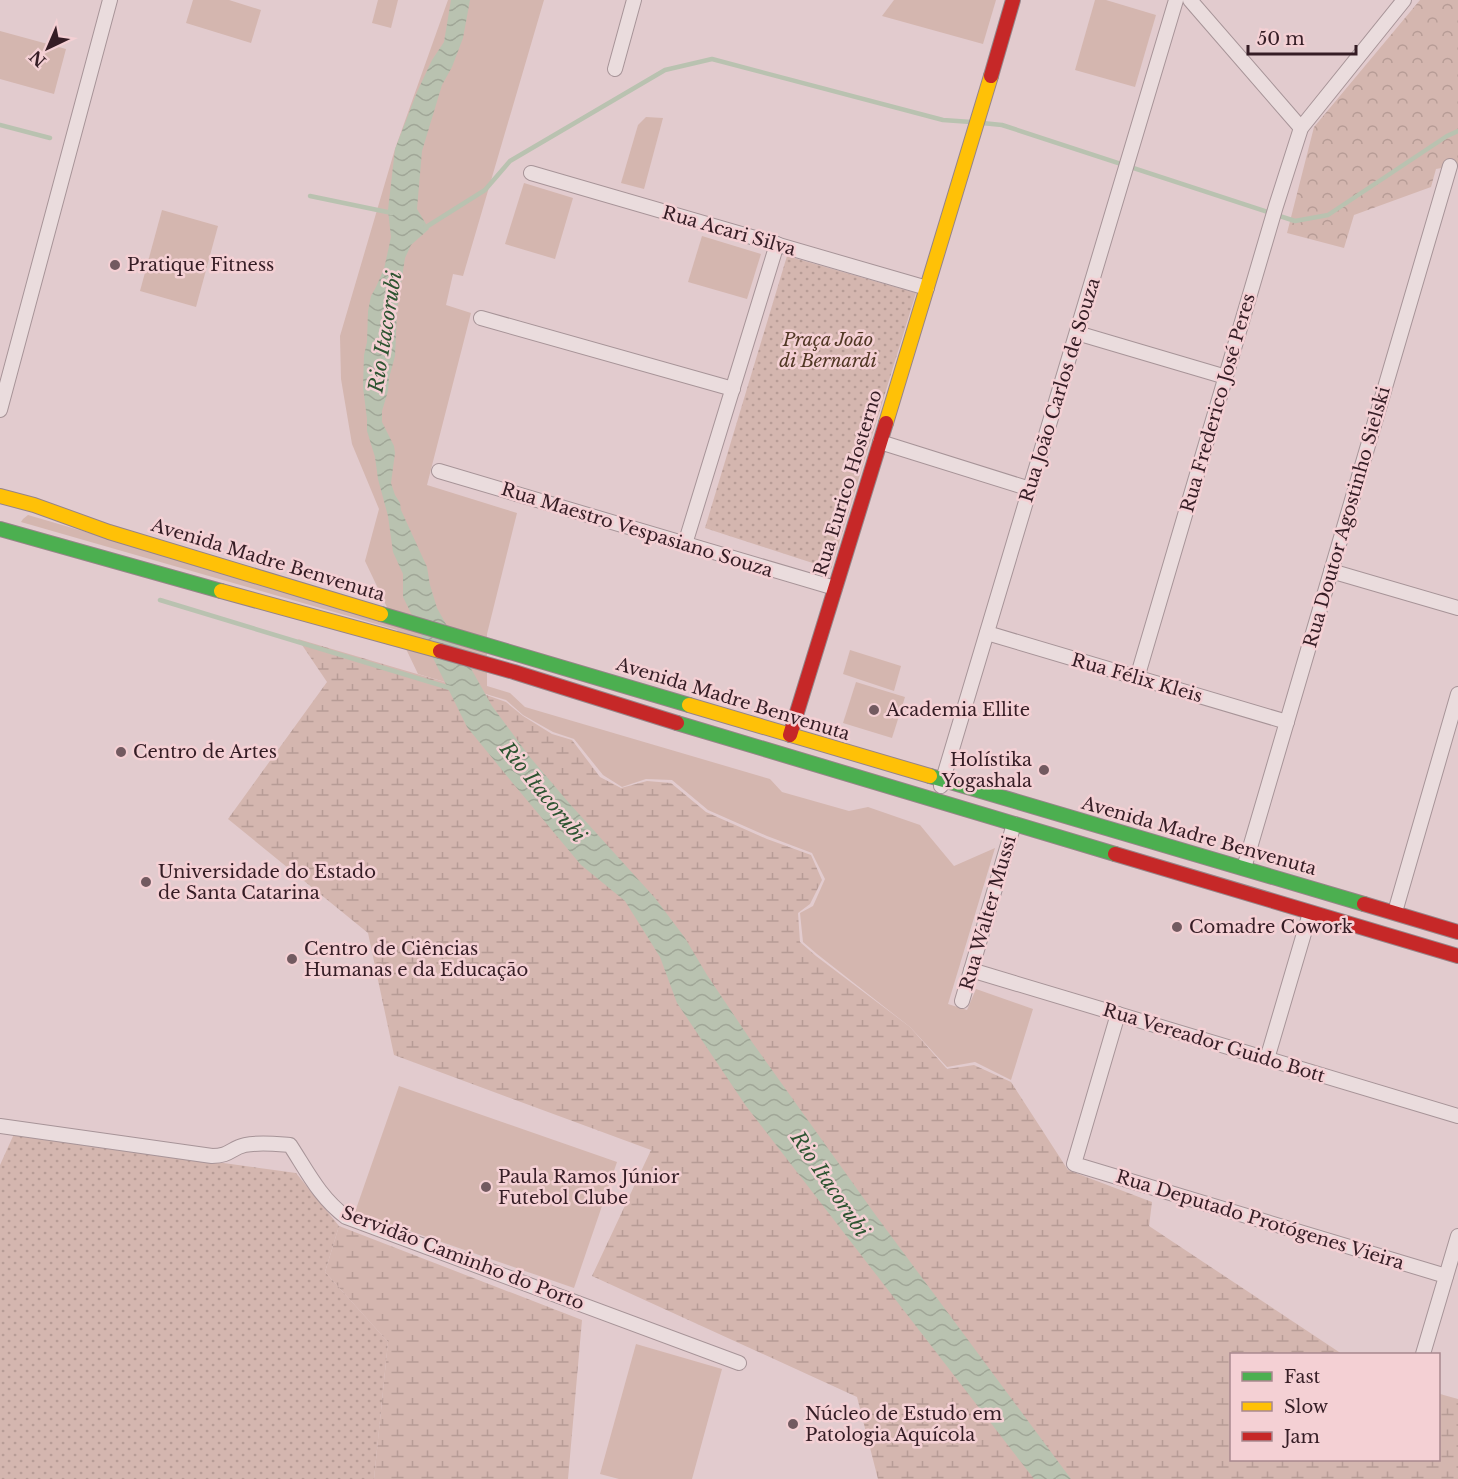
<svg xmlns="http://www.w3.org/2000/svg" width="1458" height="1479" font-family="'Libre Baskerville',serif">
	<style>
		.green { fill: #d4b6af }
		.forest { fill: url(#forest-crowns) }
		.wetland { fill: url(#wetland-marsh) }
		.park { fill: url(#park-dots) }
		.water { fill: url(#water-waves) }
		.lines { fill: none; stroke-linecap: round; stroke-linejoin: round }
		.stream { stroke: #b9c2b0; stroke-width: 4.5 }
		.street-casing { stroke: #a79498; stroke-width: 16 }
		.fast-casing { stroke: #968488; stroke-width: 16 }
		.slow-casing { stroke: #968488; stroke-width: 16 }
		.jam-casing { stroke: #968488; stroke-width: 16 }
		.street { stroke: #eadcdd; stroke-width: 14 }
		.fast { stroke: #4caf50; stroke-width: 14 }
		.slow { stroke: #ffc107; stroke-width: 14 }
		.jam { stroke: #c62828; stroke-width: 14 }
		.poi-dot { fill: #725a60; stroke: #f4d0d4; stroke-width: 2 }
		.labels { text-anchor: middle; stroke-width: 5; stroke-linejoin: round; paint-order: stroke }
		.street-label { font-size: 18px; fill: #351d25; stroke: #f4d0d4 }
		.poi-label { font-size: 18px; fill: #351d25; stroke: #f4d0d4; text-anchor: start }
		.park-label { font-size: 18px; font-style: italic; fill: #503724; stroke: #f4d0d4 }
		.water-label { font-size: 20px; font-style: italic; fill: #2d5431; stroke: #f4d0d4 }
	</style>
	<defs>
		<pattern id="forest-crowns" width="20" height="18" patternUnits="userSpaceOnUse" patternTransform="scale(1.5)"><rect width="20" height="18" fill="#d4b6af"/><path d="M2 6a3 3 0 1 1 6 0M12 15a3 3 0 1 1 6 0" fill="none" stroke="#b79c96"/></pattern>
		<pattern id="wetland-marsh" width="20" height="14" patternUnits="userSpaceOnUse" patternTransform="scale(1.5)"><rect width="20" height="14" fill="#d4b6af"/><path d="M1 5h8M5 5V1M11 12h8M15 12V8" fill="none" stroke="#b79c96"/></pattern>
		<pattern id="park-dots" width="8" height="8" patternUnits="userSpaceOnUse" patternTransform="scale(1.5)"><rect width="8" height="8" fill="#d4b6af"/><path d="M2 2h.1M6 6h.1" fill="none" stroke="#b79c96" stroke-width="1.8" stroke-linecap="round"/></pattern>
		<pattern id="water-waves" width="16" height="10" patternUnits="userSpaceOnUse" patternTransform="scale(1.5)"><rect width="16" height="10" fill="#b9c2b0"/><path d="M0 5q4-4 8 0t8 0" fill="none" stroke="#a0a697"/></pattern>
	</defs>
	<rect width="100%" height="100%" fill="#e2cbce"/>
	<g class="green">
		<polygon points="193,0 229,0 261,10 251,43 186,23"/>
		<polygon points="378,0 398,0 391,28 372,23"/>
		<polygon points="448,0 544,0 463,276 453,274 446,305 471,313 427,485 517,513 487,634 487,686 510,693 525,707 770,779 782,792 849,811 868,807 920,825 954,866 995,848 948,1004 967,1010 976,989 1033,1009 1011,1080 975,1062 947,1067 910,1027 817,954 803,942 800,913 813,906 825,879 812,853 767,836 708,810 672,780 646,779 622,787 603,775 574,739 553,732 523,715 506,700 418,674 397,630 21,522 23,519 28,515 394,622 365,561 379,509 352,444 341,379 340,336 395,149"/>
		<polygon points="894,0 996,0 983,44 882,16"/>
		<polygon points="1095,0 1106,0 1156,15 1135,87 1075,70"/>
		<polygon points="0,31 66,49 54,94 0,79"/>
		<polygon points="646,117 663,118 644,189 621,183 638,125"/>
		<polygon points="524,183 573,198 555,259 505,244"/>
		<polygon points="162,210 218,226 196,307 140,291"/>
		<polygon points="702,236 761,254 747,299 688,282"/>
		<polygon points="850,650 901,666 894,691 843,674"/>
		<polygon points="856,682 905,697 892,738 843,723"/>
		<polygon points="399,1086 617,1162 574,1288 355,1212"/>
		<polygon points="636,1344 722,1369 692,1479 619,1479 600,1474"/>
	</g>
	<polygon class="forest" points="1420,0 1458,0 1458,165 1436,169 1431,187 1354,215 1344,248 1287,233 1314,127"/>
	<g class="wetland">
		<polygon points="298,639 475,691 506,702 523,716 552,734 572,740 600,777 621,788 647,781 671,783 706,812 767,839 811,855 822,880 810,904 798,913 800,942 816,956 910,1027 947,1069 974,1065 1011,1082 1068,1170 1152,1202 1149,1226 1342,1354 1232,1354 1232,1460 1438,1460 1440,1394 1458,1399 1458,1479 878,1479 857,1397 592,1276 651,1150 394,1055 368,933 228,819 327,682"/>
		<polygon points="339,1226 582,1320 568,1479 374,1479 388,1342 325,1272"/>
	</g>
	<g class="park">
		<polygon points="787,256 916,293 831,569 705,528"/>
		<polygon points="14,1134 296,1173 339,1226 325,1272 388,1342 374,1479 0,1479 0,1165"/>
	</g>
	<polygon class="water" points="451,0 470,0 463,38 452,67 442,85 422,151 417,209 429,229 411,245 405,258 397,310 395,356 389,378 388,391 382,411 382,422 394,446 395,453 391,483 395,495 400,503 401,510 427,567 430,585 437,608 492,706 529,756 569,803 655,898 685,938 707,975 752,1042 877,1217 1071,1479 1034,1479 746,1106 677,1003 660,957 625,901 581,865 511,781 467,727 403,597 403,574 393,552 388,516 378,479 375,457 367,431 367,419 363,387 364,355 367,342 368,311 371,296 376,287 384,269 391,237 388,210 395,149 417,92 432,60 444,42"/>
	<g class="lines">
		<g class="stream">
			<polyline points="982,123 1002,125 1295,221 1328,215 1447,136 1458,131"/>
			<polyline points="0,125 50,138"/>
			<polyline points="310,196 392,213"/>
			<polyline points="423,229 485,190 510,161 665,70 712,59 943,120 971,122"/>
			<polyline points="160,600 453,689"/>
		</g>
		<g class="street-casing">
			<g id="street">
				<polyline points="1190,0 1301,128"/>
				<polyline points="615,69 634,0"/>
				<polyline points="531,173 927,288"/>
				<polyline points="481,318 733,389"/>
				<polyline points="1077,333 1226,377"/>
				<polyline points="0,410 110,0"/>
				<polyline points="880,442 1030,489"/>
				<polyline points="439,471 835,588"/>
				<polyline points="685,544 777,244"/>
				<polyline points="1331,571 1458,608"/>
				<polyline points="987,633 1287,722"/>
				<polyline points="1137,678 1276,206 1301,128 1404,0"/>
				<polyline points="941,786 1176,0"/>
				<polyline points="1244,868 1450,166"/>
				<polyline points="1395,912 1458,694"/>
				<polyline points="971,970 1458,1116"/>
				<polyline points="962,1001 1014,824"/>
				<polyline points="1118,1014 1074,1164 1446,1276"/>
				<polyline points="1267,1059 1310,913"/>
				<path d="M0,1126L212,1156C230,1156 231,1148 245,1145C260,1142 276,1144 290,1145C307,1171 320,1198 346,1217L739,1363"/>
				<polyline points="1423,1354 1458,1236"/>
			</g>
		</g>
		<g class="fast-casing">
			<g id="fast">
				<polyline points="0,529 221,591"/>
				<polyline points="381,614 689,705"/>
				<polyline points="677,723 1115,854"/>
				<polyline points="930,776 1364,904"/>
			</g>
		</g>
		<g class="slow-casing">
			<g id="slow">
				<polyline points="886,423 991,76"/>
				<polyline points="0,496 34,505 109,532 381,614"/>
				<polyline points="221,591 440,651"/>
				<polyline points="689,705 930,776"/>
			</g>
		</g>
		<g class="jam-casing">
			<g id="jam">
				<polyline points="991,76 1013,0"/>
				<polyline points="440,651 514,672 677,723"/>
				<polyline points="790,735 886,423"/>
				<polyline points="1115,854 1458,956"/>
				<polyline points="1364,904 1458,932"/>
			</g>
		</g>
		<use href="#street" class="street"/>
		<use href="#fast" class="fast"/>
		<use href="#slow" class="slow"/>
		<use href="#jam" class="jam"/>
	</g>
	<g class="poi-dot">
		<circle cx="115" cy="265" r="6"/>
		<circle cx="874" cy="710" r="6"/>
		<circle cx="121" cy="752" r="6"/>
		<circle cx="1044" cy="770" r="6"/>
		<circle cx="146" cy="882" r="6"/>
		<circle cx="1177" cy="927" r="6"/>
		<circle cx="292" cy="959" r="6"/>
		<circle cx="486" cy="1187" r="6"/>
		<circle cx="793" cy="1424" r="6"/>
	</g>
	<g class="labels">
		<g class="street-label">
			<text transform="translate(729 231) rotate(16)" y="6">Rua Acari Silva</text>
			<text transform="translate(1060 390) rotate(-73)" y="6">Rua João Carlos de Souza</text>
			<text transform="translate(1218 403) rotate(-74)" y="6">Rua Frederico José Peres</text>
			<text transform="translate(848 483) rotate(-73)" y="6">Rua Eurico Hosterno</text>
			<text transform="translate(1347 517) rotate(-74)" y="6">Rua Doutor Agostinho Sielski</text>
			<text transform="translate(637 530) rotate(17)" y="6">Rua Maestro Vespasiano Souza</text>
			<text transform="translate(268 560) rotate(17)" y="6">Avenida Madre Benvenuta</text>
			<text transform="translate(1137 678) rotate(16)" y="6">Rua Félix Kleis</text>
			<text transform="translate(733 699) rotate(17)" y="6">Avenida Madre Benvenuta</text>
			<text transform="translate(1199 836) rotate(16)" y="6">Avenida Madre Benvenuta</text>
			<text transform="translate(988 913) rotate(-74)" y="6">Rua Walter Mussi</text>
			<text transform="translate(1214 1043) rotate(17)" y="6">Rua Vereador Guido Bott</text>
			<text transform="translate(1260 1220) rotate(17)" y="6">Rua Deputado Protógenes Vieira</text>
			<text transform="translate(463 1258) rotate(21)" y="6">Servidão Caminho do Porto</text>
		</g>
		<g class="poi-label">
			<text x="127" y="271">Pratique Fitness</text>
			<text x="886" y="716">Academia Ellite</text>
			<text x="133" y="758">Centro de Artes</text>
			<text x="1032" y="766" text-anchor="end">Holístika<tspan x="1032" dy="21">Yogashala</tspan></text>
			<text x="158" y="878">Universidade do Estado<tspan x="158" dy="21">de Santa Catarina</tspan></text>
			<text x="1189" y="933">Comadre Cowork</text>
			<text x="304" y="955">Centro de Ciências<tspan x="304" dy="21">Humanas e da Educação</tspan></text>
			<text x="498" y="1183">Paula Ramos Júnior<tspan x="498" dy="21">Futebol Clube</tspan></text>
			<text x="805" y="1420">Núcleo de Estudo em<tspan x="805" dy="21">Patologia Aquícola</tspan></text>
		</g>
		<g class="park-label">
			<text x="828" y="346">Praça João<tspan x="828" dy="21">di Bernardi</tspan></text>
		</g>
		<g class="water-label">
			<text transform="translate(385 332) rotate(-81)" y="7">Rio Itacorubi</text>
			<text transform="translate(543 792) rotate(51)" y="7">Rio Itacorubi</text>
			<text transform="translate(830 1184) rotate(56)" y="7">Rio Itacorubi</text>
		</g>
	</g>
	<rect x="1230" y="1353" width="210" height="108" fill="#f4d0d4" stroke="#a8888e" stroke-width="1.5"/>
	<rect x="1242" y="1372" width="30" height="9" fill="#4caf50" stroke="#a8888e" stroke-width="1.5"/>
	<text x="1284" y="1383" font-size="18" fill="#351d25">Fast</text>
	<rect x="1242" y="1402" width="30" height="9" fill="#ffc107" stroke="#a8888e" stroke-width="1.5"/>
	<text x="1284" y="1413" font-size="18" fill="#351d25">Slow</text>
	<rect x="1242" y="1432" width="30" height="9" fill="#c62828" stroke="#a8888e" stroke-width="1.5"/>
	<text x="1284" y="1443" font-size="18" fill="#351d25">Jam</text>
	<g transform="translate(48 48) rotate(224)" stroke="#f4d0d4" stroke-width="4.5" paint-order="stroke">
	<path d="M0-4.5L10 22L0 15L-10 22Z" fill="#351d25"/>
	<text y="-9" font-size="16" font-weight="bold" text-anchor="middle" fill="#351d25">N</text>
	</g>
	<path d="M1248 45v9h108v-9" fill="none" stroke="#351d25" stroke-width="3"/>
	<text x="1257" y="45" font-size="18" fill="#351d25" stroke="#f4d0d4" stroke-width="4.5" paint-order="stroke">50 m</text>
</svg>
